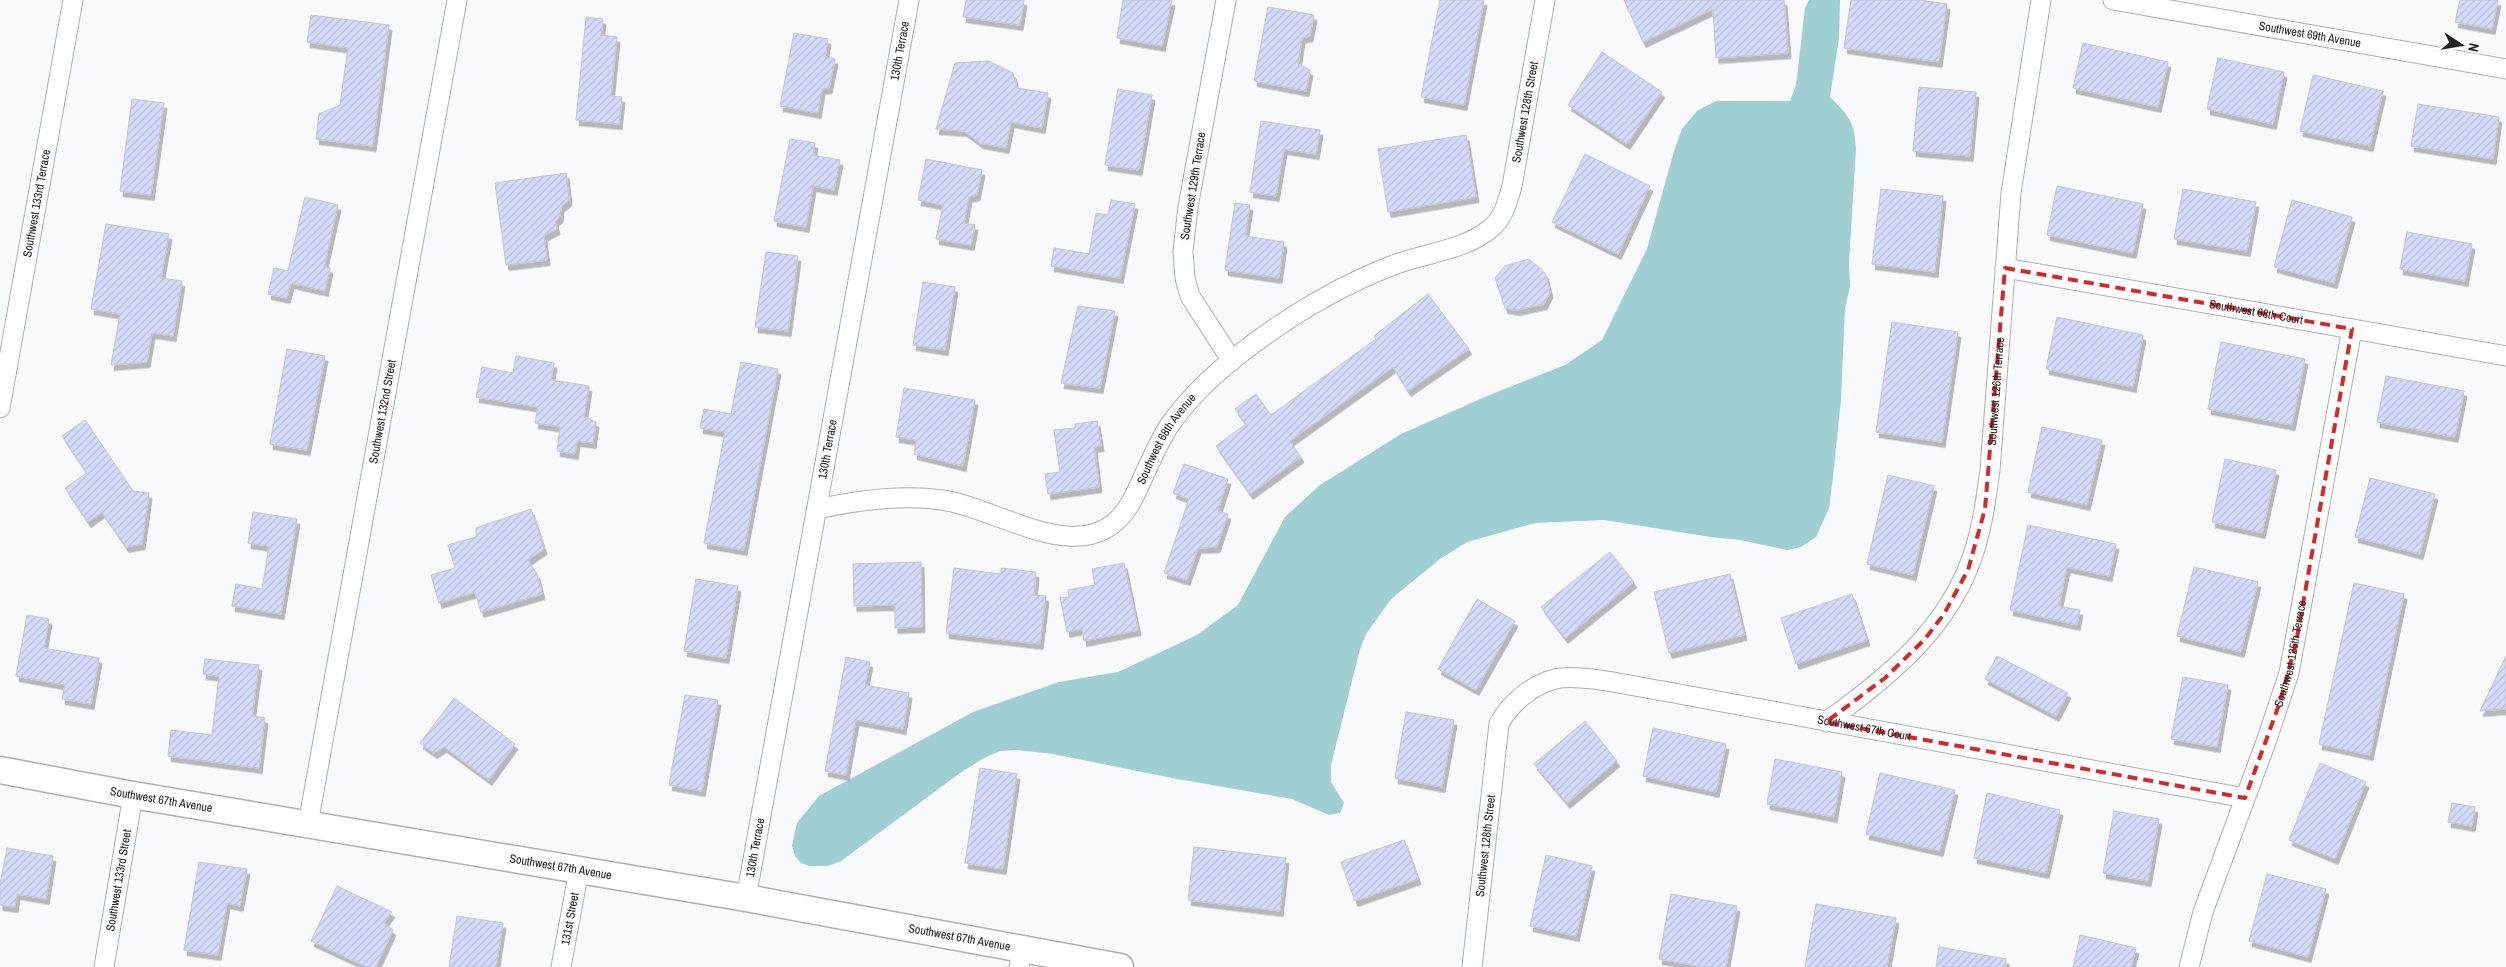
<svg xmlns="http://www.w3.org/2000/svg" width="2506" height="967" font-family="'Archivo Narrow',sans-serif">
	<style>
		.water { fill: #9fced3 }
		.building { fill: url(#building-hatch); stroke: #c5c5c7; filter: url(#shadow) }
		.lines { fill: none; stroke-linecap: round; stroke-linejoin: round }
		.street-casing { stroke: #aeafb1; stroke-width: 21 }
		.secondary-casing { stroke: #aeafb1; stroke-width: 29 }
		.street { stroke: #fff; stroke-width: 19 }
		.secondary { stroke: #fff; stroke-width: 26 }
		.marked { fill: none; stroke: #d62828; stroke-width: 4; stroke-dasharray: 10 6; stroke-linejoin: round }
		.labels { text-anchor: middle; stroke-width: 4.5; stroke-linejoin: round; paint-order: stroke }
		.street-label { font-size: 12px; fill: #202021; stroke: #f8f9fb }
	</style>
	<defs>
		<pattern id="building-hatch" width="6" height="6" patternUnits="userSpaceOnUse" patternTransform="scale(1.25)"><rect width="6" height="6" fill="#d5dbff"/><path d="M-1 1l2-2M0 6l6-6M5 7l2-2" fill="none" stroke="#b7bcda"/></pattern>
		<filter id="shadow"><feDropShadow dx="3" dy="5.5" stdDeviation="0" flood-color="#0004"/></filter>
	</defs>
	<rect width="100%" height="100%" fill="#f8f9fb"/>
	<path class="water" d="M1809,0H1840L1839,38L1830,97C1849,116 1854,121 1856,148L1849,263L1850,286L1845,308L1841,399L1833,477L1829,508L1816,537L1801,547L1787,550L1740,540L1711,537L1604,520L1535,523L1467,542L1440,559L1391,599L1366,634L1360,649L1331,765V782L1344,803L1340,813L1329,815L1292,799L1172,778L1053,754L1016,750L1000,751L984,758L960,773L841,861L828,866H809L801,863L795,856L792,846L797,823L819,796L973,712L1059,682L1118,672L1197,635L1238,605L1285,517L1320,485L1401,434L1492,394L1565,365L1602,340L1647,249L1674,151L1682,129L1697,111L1716,101H1790L1796,85L1805,8Z"/>
	<g class="building">
		<polygon points="966,0 1024,0 1020,25 963,17"/>
		<polygon points="1123,0 1172,0 1162,46 1117,38"/>
		<polygon points="1440,0 1484,0 1464,105 1421,97"/>
		<polygon points="1624,0 1784,0 1788,53 1716,58 1713,9 1643,42"/>
		<polygon points="1851,0 1919,0 1947,4 1939,62 1844,48"/>
		<polygon points="2460,0 2498,0 2492,29 2455,22"/>
		<polygon points="1268,7 1314,15 1310,36 1302,38 1298,64 1310,70 1306,91 1254,81"/>
		<polygon points="311,15 389,25 373,146 316,139 319,114 340,105 348,48 307,42"/>
		<polygon points="586,17 603,19 601,35 617,37 611,96 622,97 619,124 576,120"/>
		<polygon points="794,33 828,39 825,57 835,59 829,88 822,89 818,113 780,106"/>
		<polygon points="2083,43 2168,62 2158,107 2073,88"/>
		<polygon points="1602,52 1662,92 1627,144 1568,105"/>
		<polygon points="2218,58 2284,72 2273,124 2207,109"/>
		<polygon points="989,61 1013,73 1017,88 1048,93 1042,128 1011,122 1006,148 980,143 964,131 936,129 955,63"/>
		<polygon points="2313,75 2383,91 2370,146 2300,131"/>
		<polygon points="1919,87 1976,92 1970,156 1913,151"/>
		<polygon points="1118,89 1152,95 1139,170 1105,165"/>
		<polygon points="132,99 164,103 151,195 120,191"/>
		<polygon points="2418,104 2499,117 2493,159 2411,146"/>
		<polygon points="1261,121 1320,130 1316,154 1284,149 1276,196 1250,192"/>
		<polygon points="1466,135 1476,197 1388,212 1378,149"/>
		<polygon points="790,139 815,143 813,155 840,160 834,190 813,186 806,227 774,221"/>
		<polygon points="1585,154 1650,186 1618,254 1552,222"/>
		<polygon points="926,159 982,170 977,195 969,197 964,223 975,225 971,245 936,239 943,205 918,200"/>
		<polygon points="566,173 569,200 561,207 560,217 555,221 557,229 544,236 547,260 506,265 495,183"/>
		<polygon points="2057,186 2143,204 2133,253 2047,235"/>
		<polygon points="1881,189 1943,196 1935,272 1872,264"/>
		<polygon points="2183,189 2256,202 2247,251 2174,239"/>
		<polygon points="305,197 338,205 324,267 330,268 325,291 291,283 287,298 268,294 274,268 288,271"/>
		<polygon points="1111,200 1135,204 1120,278 1051,266 1054,248 1089,254 1096,213 1108,215"/>
		<polygon points="2292,200 2352,217 2334,283 2274,267"/>
		<polygon points="1235,203 1250,205 1245,236 1284,242 1279,278 1225,270"/>
		<polygon points="106,224 169,234 161,278 182,281 173,336 152,333 147,362 111,365 120,314 91,309"/>
		<polygon points="2407,232 2472,244 2465,281 2400,269"/>
		<polygon points="766,252 798,256 788,331 755,327"/>
		<polygon points="1529,259 1545,273 1550,292 1544,304 1517,310 1505,308 1495,278 1505,266"/>
		<polygon points="923,282 955,287 945,350 913,345"/>
		<polygon points="1428,294 1469,349 1408,391 1393,367 1290,441 1301,457 1250,494 1216,446 1246,424 1235,409 1256,394 1271,415 1376,339 1374,336"/>
		<polygon points="1078,306 1115,311 1100,388 1061,383"/>
		<polygon points="2057,317 2143,335 2133,387 2046,369"/>
		<polygon points="1892,322 1958,332 1942,442 1876,432"/>
		<polygon points="2221,342 2305,359 2292,425 2208,409"/>
		<polygon points="287,349 325,356 307,450 270,444"/>
		<polygon points="516,356 554,363 551,380 589,386 584,417 596,422 593,443 577,441 575,454 557,451 560,427 535,423 538,407 476,397 482,367 513,373"/>
		<polygon points="741,362 778,369 744,550 704,543 725,432 700,428 704,409 731,414"/>
		<polygon points="2386,376 2464,391 2455,437 2377,422"/>
		<polygon points="904,388 975,400 963,466 914,454 916,440 896,437"/>
		<polygon points="85,420 133,491 149,493 142,544 126,547 102,512 88,522 65,488 87,473 62,436"/>
		<polygon points="1097,421 1101,446 1094,447 1099,487 1048,494 1045,474 1060,472 1054,430 1075,428 1075,424"/>
		<polygon points="2042,427 2102,440 2087,505 2028,492"/>
		<polygon points="2225,459 2276,470 2262,533 2212,522"/>
		<polygon points="1184,464 1228,479 1218,511 1228,514 1217,547 1198,548 1187,580 1164,573 1189,499 1173,493"/>
		<polygon points="1888,475 1934,486 1913,575 1867,564"/>
		<polygon points="2370,478 2435,494 2420,554 2355,537"/>
		<polygon points="531,509 544,549 528,560 537,574 542,594 481,612 475,592 439,603 431,575 455,568 448,545 476,537 476,528"/>
		<polygon points="253,512 297,519 281,614 232,606 236,584 262,589 269,546 248,543"/>
		<polygon points="2028,525 2116,544 2109,576 2067,567 2059,606 2080,610 2077,625 2010,610"/>
		<polygon points="1610,552 1634,582 1565,638 1541,607"/>
		<polygon points="921,562 922,627 895,628 895,605 854,606 853,564"/>
		<polygon points="1124,563 1138,630 1084,641 1082,629 1067,632 1060,597 1069,598 1068,590 1095,585 1092,569"/>
		<polygon points="2194,567 2258,582 2241,652 2177,636"/>
		<polygon points="954,568 1001,574 1001,568 1036,572 1034,595 1046,596 1040,644 946,633"/>
		<polygon points="1730,574 1744,635 1669,653 1654,592"/>
		<polygon points="696,579 738,586 726,658 684,651"/>
		<polygon points="2354,583 2404,594 2370,755 2319,744"/>
		<polygon points="1852,594 1867,640 1796,664 1781,618"/>
		<polygon points="1477,599 1515,621 1476,690 1438,669"/>
		<polygon points="27,615 49,619 44,648 99,658 91,704 62,699 65,685 16,676"/>
		<polygon points="1997,656 2068,693 2056,716 1985,679"/>
		<polygon points="2506,656 2506,709 2480,711"/>
		<polygon points="846,657 870,662 865,685 909,693 903,729 856,720 846,775 825,771"/>
		<polygon points="205,659 259,665 252,716 265,718 259,768 168,756 171,730 212,735 219,676 203,674"/>
		<polygon points="2183,677 2228,685 2217,747 2171,739"/>
		<polygon points="685,695 718,700 702,791 669,785"/>
		<polygon points="454,698 515,744 489,780 444,747 434,753 420,743"/>
		<polygon points="1406,712 1454,720 1442,787 1395,778"/>
		<polygon points="1585,721 1617,761 1567,803 1534,764"/>
		<polygon points="1653,728 1726,744 1716,792 1643,776"/>
		<polygon points="1775,759 1842,772 1834,817 1767,804"/>
		<polygon points="2320,763 2366,782 2335,859 2289,840"/>
		<polygon points="980,768 1017,774 1003,869 965,863"/>
		<polygon points="1880,773 1955,790 1940,851 1866,834"/>
		<polygon points="1987,793 2060,810 2046,873 1974,858"/>
		<polygon points="2452,803 2475,807 2472,826 2448,822"/>
		<polygon points="2114,811 2159,819 2148,881 2103,873"/>
		<polygon points="1404,840 1418,879 1355,901 1341,862"/>
		<polygon points="1194,847 1286,858 1280,911 1188,900"/>
		<polygon points="7,848 53,856 46,899 17,894 15,907 0,905 0,884"/>
		<polygon points="1546,855 1592,866 1576,936 1530,926"/>
		<polygon points="199,862 247,869 240,906 227,903 218,955 184,950"/>
		<polygon points="2267,874 2326,889 2308,957 2249,941"/>
		<polygon points="337,886 392,912 384,923 393,930 376,967 367,967 311,941"/>
		<polygon points="1671,894 1737,906 1726,967 1704,967 1659,959"/>
		<polygon points="1816,904 1896,918 1887,967 1805,967"/>
		<polygon points="457,916 503,923 496,967 449,967"/>
		<polygon points="2080,935 2136,948 2131,967 2073,967"/>
		<polygon points="1939,947 2006,959 2006,967 1936,967"/>
	</g>
	<g class="lines">
		<g class="street-casing">
			<g id="street">
				<polyline points="1226,0 1188,207 1183,251 1185,278 1190,296 1232,361"/>
				<path id="s1" d="M2113,0L2506,69"/>
				<path id="s2" d="M2005,268L2506,356"/>
				<path id="s3" d="M0,408L73,0"/>
				<path id="s4" d="M818,509C858,500 901,494 942,500C1001,508 1087,575 1130,504C1144,479 1153,451 1169,426C1186,401 1209,379 1232,360C1281,321 1332,289 1391,266C1423,253 1463,251 1490,229C1503,219 1508,201 1512,186L1545,0"/>
				<path id="s5" d="M1826,722C1896,672 1961,618 1980,530C1985,510 1987,490 1990,470L2011,193L2041,0"/>
				<path id="s6" d="M308,824L457,0"/>
				<path id="s7" d="M746,898L909,0"/>
				<path id="s8" d="M104,967L133,795"/>
				<path id="s9" d="M561,967L579,870"/>
				<polyline points="1019,967 1022,949"/>
				<path id="s10" d="M1472,967L1499,724C1510,703 1532,685 1555,679C1580,673 1636,687 1663,691L2245,798"/>
				<path id="s11" d="M2189,967L2203,912L2266,742L2289,673L2352,329"/>
			</g>
		</g>
		<g class="secondary-casing">
			<g id="secondary">
				<path id="s12" d="M0,770L133,795L746,898L1120,967"/>
			</g>
		</g>
		<use href="#street" class="street"/>
		<use href="#secondary" class="secondary"/>
	</g>
	<path class="marked" d="M2005,268L2352,329L2296,643L2280,702L2245,798L1826,722L1885,678L1925,639L1944,614L1968,570L1985,509Z"/>
	<g class="labels">
		<g class="street-label">
			<text dy="4" stroke="none"><textPath href="#s1" startOffset="200">Southwest 69th Avenue</textPath></text>
			<text dy="4" stroke="none"><textPath href="#s7" startOffset="861">130th Terrace</textPath></text>
			<text dy="4" stroke="none"><textPath href="#s4" startOffset="925">Southwest 128th Street</textPath></text>
			<text transform="translate(1193 186) rotate(-81)" y="4">Southwest 129th Terrace</text>
			<text dy="4" stroke="none"><textPath href="#s3" startOffset="208">Southwest 133rd Terrace</textPath></text>
			<text dy="4" stroke="none"><textPath href="#s2" startOffset="255">Southwest 68th Court</textPath></text>
			<text dy="4" stroke="none"><textPath href="#s5" startOffset="392">Southwest 126th Terrace</textPath></text>
			<text dy="4" stroke="none"><textPath href="#s6" startOffset="419">Southwest 132nd Street</textPath></text>
			<text dy="4" stroke="none"><textPath href="#s4" startOffset="405">Southwest 68th Avenue</textPath></text>
			<text dy="4" stroke="none"><textPath href="#s7" startOffset="456">130th Terrace</textPath></text>
			<text dy="4" stroke="none"><textPath href="#s11" startOffset="330">Southwest 125th Terrace</textPath></text>
			<text dy="4" stroke="none"><textPath href="#s10" startOffset="632">Southwest 67th Court</textPath></text>
			<text dy="4" stroke="none"><textPath href="#s12" startOffset="164">Southwest 67th Avenue</textPath></text>
			<text dy="4" stroke="none"><textPath href="#s10" startOffset="122">Southwest 128th Street</textPath></text>
			<text dy="4" stroke="none"><textPath href="#s7" startOffset="51">130th Terrace</textPath></text>
			<text dy="4" stroke="none"><textPath href="#s12" startOffset="569">Southwest 67th Avenue</textPath></text>
			<text dy="4" stroke="none"><textPath href="#s8" startOffset="88">Southwest 133rd Street</textPath></text>
			<text dy="4" stroke="none"><textPath href="#s9" startOffset="49">131st Street</textPath></text>
			<text dy="4" stroke="none"><textPath href="#s12" startOffset="974">Southwest 67th Avenue</textPath></text>
		</g>
	</g>
	<g transform="translate(2461 45) rotate(102)" stroke="#f8f9fb" stroke-width="4" paint-order="stroke">
	<path d="M0-4L9 19L0 12L-9 19Z" fill="#202021"/>
	<text y="-8" font-size="14" font-weight="bold" text-anchor="middle" fill="#202021">N</text>
	</g>
</svg>
